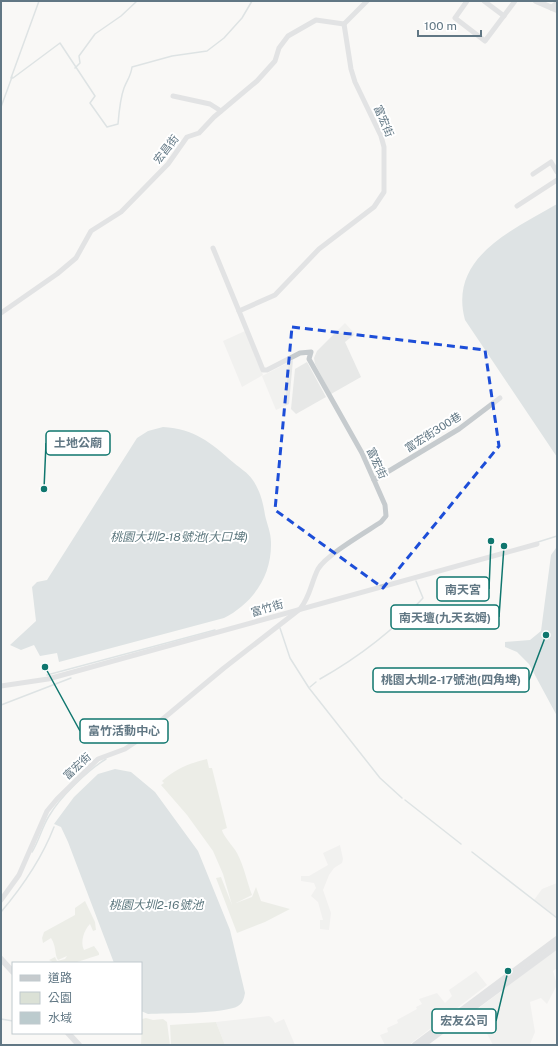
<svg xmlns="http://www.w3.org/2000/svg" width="558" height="1046" font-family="'Public Sans','Noto Sans TC',sans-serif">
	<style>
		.built { fill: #e7e8e7 }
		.green { fill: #dbe1d6 }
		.water { fill: #bccbce }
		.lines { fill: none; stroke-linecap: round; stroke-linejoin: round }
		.stream { stroke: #bccbce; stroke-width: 1.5 }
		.minor { stroke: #c6cbce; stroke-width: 5 }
		.tertiary { stroke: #c6cbce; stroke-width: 6 }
		.marked { fill: none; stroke: #1d4ed8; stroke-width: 3; stroke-dasharray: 8 5; stroke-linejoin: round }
		.labels { text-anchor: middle; stroke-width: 4; stroke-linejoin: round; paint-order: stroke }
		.street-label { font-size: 11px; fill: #617784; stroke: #fff }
		.water-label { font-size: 12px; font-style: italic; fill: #5c777e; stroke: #fff }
		.leader { fill: none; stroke: #0f766e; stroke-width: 1.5 }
		.callout-dot { fill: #0f766e; stroke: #fff; stroke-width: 1.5 }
		.callout { fill: #fff; stroke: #0f766e; stroke-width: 1.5 }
		.callout-label { font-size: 12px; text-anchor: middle; font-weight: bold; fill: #617784 }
	</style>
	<rect width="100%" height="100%" fill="#f9f8f6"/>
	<g class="built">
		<polygon points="345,323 355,334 345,342 361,377 331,394 315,364 314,358 317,351"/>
		<polygon points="245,331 263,375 242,387 223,341"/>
		<polygon points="293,360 289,404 276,410 262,376"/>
		<polygon points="307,362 326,397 296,414 291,409 295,369"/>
		<polygon points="340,845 343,859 342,863 334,868 329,875 323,890 331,913 329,930 320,929 320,920 323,920 318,902 311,896 316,888 314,883 301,881 301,876 309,876 328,865 323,853"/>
		<polygon points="557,883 557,919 534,900 542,889"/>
		<polygon points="557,949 557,968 553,971 557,985 547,1004 541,998 530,1002 535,1032 530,1044 493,1045 475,1011"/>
		<polygon points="476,971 487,985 409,1045 385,1045 380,1035 388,1032 387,1028 398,1023 397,1020 417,1009 416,1007 422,1004 419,999 437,993 445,1003 452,996 449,990"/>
		<polygon points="269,1016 272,1018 275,1023 284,1019 295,1045 225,1045 216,1022"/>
	</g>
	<g class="green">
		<path d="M207,759L209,768H212L227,828L222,830C223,836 234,847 237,853C244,866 247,882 252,895L236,903L252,897L256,887L261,901L290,909L265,922L237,933L216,878L221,877L232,905L223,874L213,851L187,815L161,785L164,783L162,781C175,769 190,763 207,759Z"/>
		<path d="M85,901L95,922L96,930L93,931L90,924C84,930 80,942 84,950L94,946L99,953V955C85,959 63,970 49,960L55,957L57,961L65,959L67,956L58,960C54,954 57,948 51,938L43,943L42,938L44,932L75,915V908Z"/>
		<polygon points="146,1018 153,1020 163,1019 167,1022 170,1045 141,1045 142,1019"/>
		<polygon points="216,1022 225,1045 171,1045 170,1025"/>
	</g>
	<g class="water">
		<path d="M557,204V457L465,320C448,257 513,230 557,204Z"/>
		<path d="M163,427C195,429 210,442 234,463C240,468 248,473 252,479C260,490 263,502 265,515C267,524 271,533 271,542C272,576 253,603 224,618L59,662L57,653L40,656L34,645L21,650L10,645L36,621L32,587L37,582L47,580L137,438L148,431Z"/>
		<polygon points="556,548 557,548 557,716 529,664 517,652 505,647 505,642 530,640 541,631 551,555"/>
		<path d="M115,769L131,772L155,792L198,851L230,930L245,993C244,998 243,1003 238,1006C225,1014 166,1013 148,1014L141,1011V963H114L68,842L61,827L54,824L74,797L98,774Z"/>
	</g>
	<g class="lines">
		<g class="stream">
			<path d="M39,1L11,78H13L60,43L95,96L90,103L107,127L118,124C119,112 120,99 124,88C127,80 131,76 132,67L172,56L207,51L224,38L242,18L252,1"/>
			<polyline points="75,68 80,63 79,56 95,34 121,16 137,1"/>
			<polyline points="1,107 12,77"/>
			<polyline points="538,542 557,536"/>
			<polyline points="280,628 290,658 309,688 380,778 402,798"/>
			<polyline points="47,675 215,630"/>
			<path d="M320,679C359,657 393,631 423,598L416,581"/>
			<polyline points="310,687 316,682"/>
			<polyline points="1,705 71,678"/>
			<polyline points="405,800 461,844"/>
			<path d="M32,852C39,841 42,827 49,816C60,797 88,770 106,759"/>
			<polyline points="472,852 557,918"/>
			<path d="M1,912C23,886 42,858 54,827"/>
			<polyline points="1,1019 13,1021"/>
		</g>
		<g class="minor">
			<polyline points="467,1 455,18 485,41 515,1"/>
			<polyline points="484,1 504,16"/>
			<polyline points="551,8 557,3"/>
			<polyline points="173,96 210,104 221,111"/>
			<polyline points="533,174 551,162 557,172"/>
			<polyline points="517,206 557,180"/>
			<polyline points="213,248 239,311"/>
			<polyline points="1,313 57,274 76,258 91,231 121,212 168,164 187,137 199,133 214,117 257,81 275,61 279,48 288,36 316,20 344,24 367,1"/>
			<polyline points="374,480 459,429 500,398"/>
			<polyline points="1,686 48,679 537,544"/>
			<path d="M1,900L19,875L47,811L57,799L98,759L125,749L134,743L224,668L300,609C310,597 311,583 318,569C326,555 366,532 381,522L386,516L385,505L374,480L362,453L309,359L311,352L300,353L267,370H263L239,311L275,295L319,249L374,207L384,192V147L381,136L355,82L351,69L344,24"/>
		</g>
		<g class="tertiary">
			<polyline points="536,1 557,10"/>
			<polyline points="1,959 13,972"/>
			<polyline points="68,1033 79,1045"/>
			<polyline points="415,1045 557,939"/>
			<polyline points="423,1045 557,946"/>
		</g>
	</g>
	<path d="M0 0H558V1046H0ZM292,327L485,350L499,446L383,588L275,510Z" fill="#f9f8f6" fill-opacity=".55" fill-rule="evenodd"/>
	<path class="marked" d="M292,327L485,350L499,446L383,588L275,510Z"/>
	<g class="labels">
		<g class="street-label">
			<text transform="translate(384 121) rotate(67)" y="4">富宏街</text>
			<text transform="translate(166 149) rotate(-52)" y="4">宏昌街</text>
			<text transform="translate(433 432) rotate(-32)" y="4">富宏街300巷</text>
			<text transform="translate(377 463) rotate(65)" y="4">富宏街</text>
			<text transform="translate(267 608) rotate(-16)" y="4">富竹街</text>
			<text transform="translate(77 766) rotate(-43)" y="4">富宏街</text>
		</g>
		<g class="water-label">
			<text x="179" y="541">桃園大圳2-18號池(大口埤)</text>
			<text x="156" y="909">桃園大圳2-16號池</text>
		</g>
	</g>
	<path class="leader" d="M44 489L46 443M491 541L489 589M504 546L499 617M546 635L529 680M45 667L80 731M508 971L496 1021"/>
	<g class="callout-dot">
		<circle cx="44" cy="489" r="4"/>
		<circle cx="491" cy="541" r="4"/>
		<circle cx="504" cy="546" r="4"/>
		<circle cx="546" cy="635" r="4"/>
		<circle cx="45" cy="667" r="4"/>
		<circle cx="508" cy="971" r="4"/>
	</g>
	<g class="callout">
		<rect x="46" y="431" width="64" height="24" rx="4"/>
		<rect x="437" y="577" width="52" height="24" rx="4"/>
		<rect x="391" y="605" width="108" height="24" rx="4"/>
		<rect x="373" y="668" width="156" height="24" rx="4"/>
		<rect x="80" y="719" width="88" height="24" rx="4"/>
		<rect x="432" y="1009" width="64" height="24" rx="4"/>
	</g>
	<g class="callout-label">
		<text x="78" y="447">土地公廟</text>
		<text x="463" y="594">南天宮</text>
		<text x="445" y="622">南天壇(九天玄姆)</text>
		<text x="451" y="684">桃園大圳2-17號池(四角埤)</text>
		<text x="124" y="735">富竹活動中心</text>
		<text x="464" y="1025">宏友公司</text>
	</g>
	<rect width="558" height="1046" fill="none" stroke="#617784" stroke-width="4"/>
	<rect x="12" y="962" width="130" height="72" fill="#ffffff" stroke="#c0c9ce"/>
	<rect x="20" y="975" width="20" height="6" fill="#c6cbce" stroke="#c0c9ce"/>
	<text x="48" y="982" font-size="12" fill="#617784">道路</text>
	<rect x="20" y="992" width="20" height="12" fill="#dbe1d6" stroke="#c0c9ce"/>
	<text x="48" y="1002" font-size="12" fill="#617784">公園</text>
	<rect x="20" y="1012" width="20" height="12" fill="#bccbce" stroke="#c0c9ce"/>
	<text x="48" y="1022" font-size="12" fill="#617784">水域</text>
	<path d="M418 30v6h63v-6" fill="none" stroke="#617784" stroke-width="2"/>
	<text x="424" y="30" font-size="12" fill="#617784" stroke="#ffffff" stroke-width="3" paint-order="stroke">100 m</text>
</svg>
